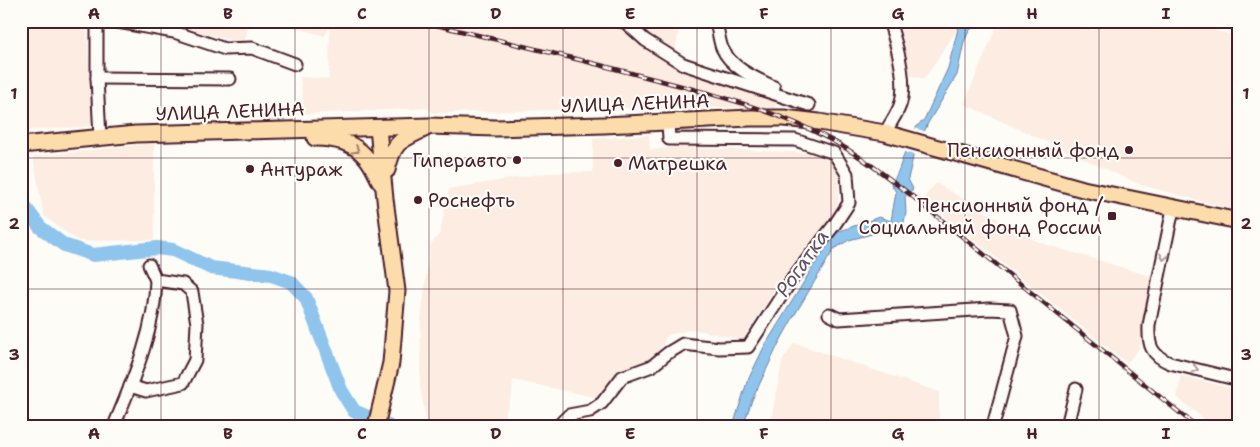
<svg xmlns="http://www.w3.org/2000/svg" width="1260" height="447" font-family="'Shantell Sans',sans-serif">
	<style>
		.built { fill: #fcece1 }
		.water { fill: #8fc4ec; stroke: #73829f }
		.pier { fill: #fdfcf7 }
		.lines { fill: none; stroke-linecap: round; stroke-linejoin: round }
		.river { stroke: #8fc4ec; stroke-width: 14 }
		.minor-casing { stroke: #4a1f2b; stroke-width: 15 }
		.major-casing { stroke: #4a1f2b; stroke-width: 19 }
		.minor { stroke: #fdfcf7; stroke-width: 11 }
		.major { stroke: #fddcac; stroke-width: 15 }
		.rail-casing { stroke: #4a1f2b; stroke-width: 4.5 }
		.rail { stroke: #fdfcf7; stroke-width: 2.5; stroke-dasharray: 8; stroke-linecap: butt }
		.oneway { stroke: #a47e6c }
		.oneway2 { stroke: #ac999b }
		.grid { fill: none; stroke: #4a1f2b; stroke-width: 1; stroke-opacity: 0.55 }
		.poi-dot { fill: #4a1f2b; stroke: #fdfcf7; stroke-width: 2 }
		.labels { text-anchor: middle; stroke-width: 4.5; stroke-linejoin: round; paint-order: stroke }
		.street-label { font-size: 19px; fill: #4a1f2b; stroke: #fdfcf7 }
		.poi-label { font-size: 19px; fill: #4a1f2b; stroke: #fdfcf7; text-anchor: end }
		.water-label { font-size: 20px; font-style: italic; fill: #5f5165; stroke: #fdfcf7 }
		.neatline { fill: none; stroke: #4a1f2b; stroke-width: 2 }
		.grid-label { font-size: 16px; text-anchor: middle; font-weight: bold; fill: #4a1f2b }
	</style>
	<rect width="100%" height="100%" fill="#fdfcf7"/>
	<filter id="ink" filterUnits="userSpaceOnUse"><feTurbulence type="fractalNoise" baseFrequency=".02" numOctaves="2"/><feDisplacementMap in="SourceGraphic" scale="10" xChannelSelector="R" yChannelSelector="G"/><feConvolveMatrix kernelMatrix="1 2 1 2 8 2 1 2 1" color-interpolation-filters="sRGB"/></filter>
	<g filter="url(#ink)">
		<g class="built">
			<polygon points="21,21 92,21 87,27 91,126 21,131"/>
			<polygon points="148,21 250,21 244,43"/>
			<polygon points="272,21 680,21 675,52 778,96 775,108 670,107 434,113 427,108 305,114 300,77 329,79 330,25 325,36"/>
			<polygon points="882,21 961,21 961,24 924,79 892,71"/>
			<polygon points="999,21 1032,21 1094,30 1106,21 1216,21 1214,30 1239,37 1239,211 1141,185 964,104"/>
			<polygon points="649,135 650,150 680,147 807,153 830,159 839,174 838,207 777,286 743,340 693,329 667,335 657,356 617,374 600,398 513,380 512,394 501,426 427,426 420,386 421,320 430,246 440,233 449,189 547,173 593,172 593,139"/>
			<polygon points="154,143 154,240 78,241 44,216 33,157"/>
			<polygon points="936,183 1038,242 1153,277 1140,347 1127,363 923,199"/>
			<polygon points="794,343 939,392 939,426 770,426 782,362"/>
			<polygon points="1181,376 1239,390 1239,426 1212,426 1177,397"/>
		</g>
		<g class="water">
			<path d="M960,21H980L969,31L964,42L957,75L928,123L913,157L908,179L913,189L905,197L906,213L903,226L890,235L883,228L876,233L849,240L834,249L794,316L779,343L752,400L743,426H733L747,382L764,347L832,236L840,231L879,217L891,221L896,192L891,184C905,166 904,133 924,120L948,68Z"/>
			<polygon points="1041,21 1080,23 1102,21 1090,28"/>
		</g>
		<polygon class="pier" points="914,128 927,132 917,156 901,151"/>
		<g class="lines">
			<polyline class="river" points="21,202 40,227 64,245 93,255 157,248 173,250 211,268 271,275 291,282 306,298 341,390 354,411 388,426"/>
			<g class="minor-casing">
				<g id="minor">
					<polyline points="97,21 97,78 100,138"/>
					<polyline points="112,21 174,32 225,49 252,48 295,64"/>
					<polyline points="621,21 626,23 645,40 683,64 809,105"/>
					<path d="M716,21C718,30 719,40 722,48C731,68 755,78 774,87"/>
					<polyline points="97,78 230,79"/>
					<path d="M885,133C890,123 899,112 901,102C907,80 896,42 889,21"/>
					<path d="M1173,209L1149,325C1148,345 1151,355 1170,363L1239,380"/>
					<polyline points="829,314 839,319 989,309 1010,310 1017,336 993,426"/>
					<polyline points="130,386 146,391 183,383 195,360 197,324 192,292 183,284 156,280 149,265"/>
					<path d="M114,426C133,380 155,330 156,280"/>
					<polyline points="558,426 569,415 590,411 602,403 622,377 652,366 668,353 683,344 719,348 748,347 795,275 835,224 849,203 847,174 834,153 795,140 669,139 668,123"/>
					<polyline points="1067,426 1076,389"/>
				</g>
			</g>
			<g class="major-casing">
				<g id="major">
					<path d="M315,138C332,138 353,142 365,156C372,163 376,174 381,183"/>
					<polyline points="21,145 136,134 429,126 496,128 604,125 750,118 784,118 819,122 885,133 1083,189 1239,221"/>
					<path d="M387,170C394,140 400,141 426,128"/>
					<polyline points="376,426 391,363 397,291 385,199 378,128"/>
				</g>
			</g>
			<use href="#minor" class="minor"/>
			<use href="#major" class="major"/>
			<g class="rail-casing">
				<path id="rail" d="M419,21C494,39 571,57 646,77C710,93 773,109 831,140C860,155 886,176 912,196L1196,426"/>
			</g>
			<use href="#rail" class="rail"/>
		</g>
		<defs><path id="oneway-chevron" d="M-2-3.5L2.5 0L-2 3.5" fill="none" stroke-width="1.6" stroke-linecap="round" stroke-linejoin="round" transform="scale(1.25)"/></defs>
		<use class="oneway" href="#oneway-chevron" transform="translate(356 150) rotate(32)"/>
		<g class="oneway2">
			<use href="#oneway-chevron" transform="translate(1164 257) rotate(102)"/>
			<use href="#oneway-chevron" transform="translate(1195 369) rotate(14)"/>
		</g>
	</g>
	<path class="grid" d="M161,21V426M295,21V426M429,21V426M563,21V426M697,21V426M831,21V426M965,21V426M1099,21V426M21,158H1239M21,289H1239"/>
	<g class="poi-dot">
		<circle cx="1129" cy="150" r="5"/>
		<circle cx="517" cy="160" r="5"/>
		<circle cx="618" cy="163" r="5"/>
		<circle cx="250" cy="169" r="5"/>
		<circle cx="418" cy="200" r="5"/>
		<rect x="1107" y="211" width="10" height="10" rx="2.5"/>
	</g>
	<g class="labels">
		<g class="street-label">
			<text transform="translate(635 103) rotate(-2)" y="7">УЛИЦА ЛЕНИНА</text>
			<text transform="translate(230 111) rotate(-2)" y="7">УЛИЦА ЛЕНИНА</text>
		</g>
		<g class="poi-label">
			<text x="1119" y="157">Пенсионный фонд</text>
			<text x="507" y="167">Гиперавто</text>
			<text x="628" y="170" text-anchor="start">Матрешка</text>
			<text x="260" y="176" text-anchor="start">Антураж</text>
			<text x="428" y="207" text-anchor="start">Роснефть</text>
			<text x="1102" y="212">Пенсионный фонд /<tspan x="1102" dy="22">Социальный фонд России</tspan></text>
		</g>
		<g class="water-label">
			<text transform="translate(802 263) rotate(-55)" y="7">Рогатка</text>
		</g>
	</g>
	<rect width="1260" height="447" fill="none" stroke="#fdfcf7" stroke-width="55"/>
	<rect x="28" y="28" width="1204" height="392" class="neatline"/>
	<g class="grid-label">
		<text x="94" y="19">A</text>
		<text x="228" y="19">B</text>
		<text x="362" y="19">C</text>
		<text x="496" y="19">D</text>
		<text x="630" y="19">E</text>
		<text x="764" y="19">F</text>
		<text x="898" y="19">G</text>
		<text x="1032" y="19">H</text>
		<text x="1166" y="19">I</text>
		<text x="14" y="99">1</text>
		<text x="1246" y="99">1</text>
		<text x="14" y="229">2</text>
		<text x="1246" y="229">2</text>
		<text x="14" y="360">3</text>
		<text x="1246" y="360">3</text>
		<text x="94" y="439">A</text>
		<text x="228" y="439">B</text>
		<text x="362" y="439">C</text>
		<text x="496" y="439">D</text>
		<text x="630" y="439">E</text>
		<text x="764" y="439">F</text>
		<text x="898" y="439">G</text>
		<text x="1032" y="439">H</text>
		<text x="1166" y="439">I</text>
	</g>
</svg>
